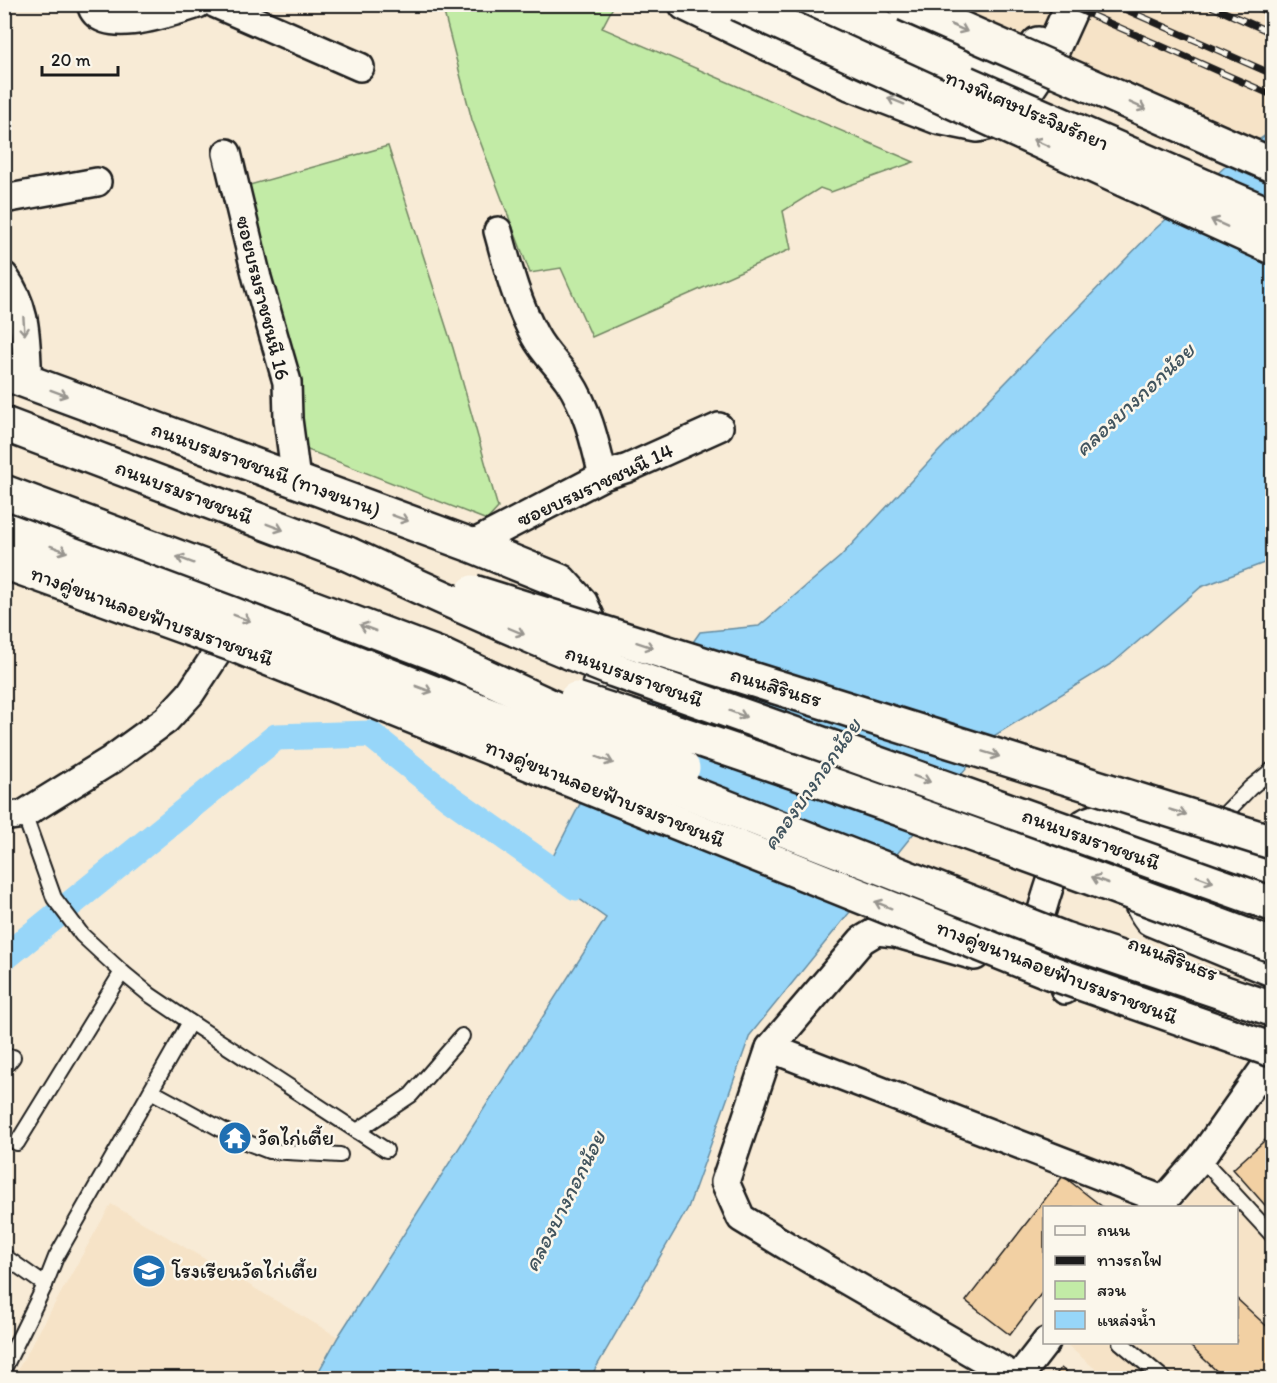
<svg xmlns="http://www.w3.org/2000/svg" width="1277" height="1383" font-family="Itim,'Playpen Sans Thai',sans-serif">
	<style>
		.built { fill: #f6e3c7 }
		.green { fill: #c2eba6; stroke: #6f8461; stroke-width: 1.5 }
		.water { fill: #97d6f9; stroke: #668ca1; stroke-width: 1.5 }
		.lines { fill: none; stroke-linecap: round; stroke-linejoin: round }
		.canal { stroke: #97d6f9; stroke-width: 27 }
		.building { fill: #f2d0a3; stroke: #1c1c1c; stroke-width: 1.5 }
		.service-casing { stroke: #1c1c1c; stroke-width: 18 }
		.minor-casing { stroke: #1c1c1c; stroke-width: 32 }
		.secondary-casing { stroke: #1c1c1c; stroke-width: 38 }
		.primary-casing { stroke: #1c1c1c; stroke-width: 38 }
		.motorway-casing { stroke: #1c1c1c; stroke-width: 38 }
		.service { stroke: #fbf7ec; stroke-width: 14 }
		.minor { stroke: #fbf7ec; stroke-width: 27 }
		.secondary { stroke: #fbf7ec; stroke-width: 33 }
		.primary { stroke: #fbf7ec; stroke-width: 33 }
		.motorway { stroke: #fbf7ec; stroke-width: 33 }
		.rail-casing { stroke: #1c1c1c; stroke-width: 7 }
		.rail { stroke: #fbf7ec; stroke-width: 4.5; stroke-dasharray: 14; stroke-linecap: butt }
		.secondary-bridge-casing { stroke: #1c1c1c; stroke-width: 38; stroke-linecap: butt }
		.primary-bridge-casing { stroke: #1c1c1c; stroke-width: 38; stroke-linecap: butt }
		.motorway-bridge-casing { stroke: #1c1c1c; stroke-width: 38; stroke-linecap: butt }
		.secondary-bridge { stroke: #fbf7ec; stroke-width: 33 }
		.primary-bridge { stroke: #fbf7ec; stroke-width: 33 }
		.motorway-bridge { stroke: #fbf7ec; stroke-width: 33 }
		.oneway { stroke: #97948e }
		.labels { text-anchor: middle; stroke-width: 5; stroke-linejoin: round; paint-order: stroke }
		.street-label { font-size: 21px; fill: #1c1c1c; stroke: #fbf7ec }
		.poi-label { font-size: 21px; fill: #1c1c1c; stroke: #fbf7ec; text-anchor: start }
		.water-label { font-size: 22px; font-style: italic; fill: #41545e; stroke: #fbf7ec }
	</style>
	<rect width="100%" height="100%" fill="#f8ebd6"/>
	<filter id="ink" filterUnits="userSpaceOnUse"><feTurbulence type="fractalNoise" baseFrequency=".0167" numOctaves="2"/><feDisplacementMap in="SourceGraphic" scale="12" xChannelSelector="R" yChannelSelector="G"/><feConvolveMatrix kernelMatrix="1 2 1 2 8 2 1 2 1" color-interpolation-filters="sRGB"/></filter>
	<g filter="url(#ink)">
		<g class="built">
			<polygon points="869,5 1272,5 1272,131 1245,149 1229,163"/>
			<polygon points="1219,1162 1272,1221 1272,1378 1106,1378 1066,1344 1067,1342 1236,1342 1236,1208 1181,1207"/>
			<polygon points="111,1204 338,1337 315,1378 13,1378"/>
		</g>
		<g class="green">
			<polygon points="442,5 614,5 602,28 914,162 831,192 820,188 783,211 791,249 592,337 561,268 530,273 472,120"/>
			<polygon points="388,146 453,348 498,508 487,520 300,447 246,186"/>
		</g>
		<polygon class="water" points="1272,131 1272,560 1201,587 1114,662 992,737 750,1035 688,1208 590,1378 315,1378 338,1337 606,918 544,874 580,804 700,632 759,626 840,557 938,452 1153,231 1245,149"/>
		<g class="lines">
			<polyline class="canal" points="4,958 276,737 370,734 450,798 576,887"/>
		</g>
		<g class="building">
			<polygon points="1272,1134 1272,1213 1233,1169"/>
			<polygon points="1063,1176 1104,1208 1044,1208 1044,1290 1010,1335 966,1301"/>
			<polygon points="1236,1298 1272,1331 1272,1378 1224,1378 1186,1342 1236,1342"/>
			<polygon points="1061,1368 1074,1378 1053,1378"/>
		</g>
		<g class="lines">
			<g class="service-casing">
				<g id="service">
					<polyline points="24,814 54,898 82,935 122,972 150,995 190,1022 386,1150"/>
					<polyline points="1215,824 1250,788 1272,770"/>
					<polyline points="4,1068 13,1057"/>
					<polyline points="151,1091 243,1141 269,1151 340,1155"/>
					<polyline points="357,1131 411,1095 462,1036"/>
					<polyline points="17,1143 122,972"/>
					<polyline points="1201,1158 1272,1235"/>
					<polyline points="4,1256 45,1285"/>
					<polyline points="1120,1342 1163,1378"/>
					<polyline points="4,1369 45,1285 56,1257 190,1022"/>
				</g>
			</g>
			<g class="minor-casing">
				<g id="minor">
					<path d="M91,4C99,39 175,11 198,4"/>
					<polyline points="216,4 360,67"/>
					<polyline points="227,153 257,278 287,382 288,419 296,480"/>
					<polyline points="4,199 97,182"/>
					<path d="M498,231C508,268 517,303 535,336C544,353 558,365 569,381C588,410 595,443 603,476"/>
					<path d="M4,276C29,311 25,341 28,381"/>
					<polyline points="471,545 603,476 628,468 719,427"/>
					<polyline points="4,817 24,814 43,802 111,760 166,720 190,694 217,653"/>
					<polyline points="975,956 895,933 877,931 862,940 770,1048 725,1182 741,1218 787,1246 1016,1378"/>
					<path d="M1065,990L1038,923C1047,897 1063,821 1096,819C1126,817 1157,832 1185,841"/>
					<polyline points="770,1048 1163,1200"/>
					<polyline points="1157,1208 1201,1158 1268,1063"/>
					<polyline points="1018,1378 1046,1342"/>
				</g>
			</g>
			<g class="secondary-casing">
				<g id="secondary">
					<polyline points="686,4 850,83 938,117 978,125 1004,119 1010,115 1049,57 1073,4"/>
					<polyline points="831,4 957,62 993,76 1011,75 1021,72 1029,63 1038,44"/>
					<polyline points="4,373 471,545 560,581 581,604 597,639 601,678 595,706 581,730"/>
				</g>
			</g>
			<g class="primary-casing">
				<g id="primary">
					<polyline points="4,424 348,554"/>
					<polyline points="4,492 442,656"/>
					<path d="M1272,872L1185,841C1152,861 1119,877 1151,919L1272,969"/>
				</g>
			</g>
			<g class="motorway-casing">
				<polyline id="motorway" points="780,4 966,83"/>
			</g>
			<use href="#service" class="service"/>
			<use href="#minor" class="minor"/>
			<use href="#secondary" class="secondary"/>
			<use href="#primary" class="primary"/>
			<use href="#motorway" class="motorway"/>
			<g class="rail-casing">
				<g id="rail">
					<polyline points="1066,4 1272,95"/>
					<polyline points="1113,4 1272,74"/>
					<polyline points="1206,4 1272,33"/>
					<polyline points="1250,4 1272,14"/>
				</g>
			</g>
			<use href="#rail" class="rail"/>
			<g class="secondary-bridge-casing">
				<polyline id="secondary-bridge" points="738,4 1272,247"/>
			</g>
			<g class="primary-bridge-casing">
				<g id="primary-bridge">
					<polyline points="4,529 232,614 1064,939 1272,1009"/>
					<path d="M348,554C436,595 524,635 614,670L1272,904"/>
					<polyline points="4,562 237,646 1052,973 1272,1050"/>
					<polyline points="473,592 1272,842"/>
					<polyline points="442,656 683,768"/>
					<path d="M576,699C810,774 1042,859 1272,945"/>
				</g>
			</g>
			<g class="motorway-bridge-casing">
				<g id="motorway-bridge">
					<polyline points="905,4 1272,165"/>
					<polyline points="966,83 1272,216"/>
				</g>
			</g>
			<use href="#secondary-bridge" class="secondary-bridge"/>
			<use href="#primary-bridge" class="primary-bridge"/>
			<use href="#motorway-bridge" class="motorway-bridge"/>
		</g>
		<defs><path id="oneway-shaft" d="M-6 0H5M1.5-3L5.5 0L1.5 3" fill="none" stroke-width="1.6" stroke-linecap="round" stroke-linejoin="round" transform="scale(1.5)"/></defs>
		<g class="oneway">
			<use href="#oneway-shaft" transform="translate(959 28) rotate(24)"/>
			<use href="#oneway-shaft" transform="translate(896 101) rotate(-158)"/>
			<use href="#oneway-shaft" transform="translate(1138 106) rotate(24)"/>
			<use href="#oneway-shaft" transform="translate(1041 143) rotate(-156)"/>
			<use href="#oneway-shaft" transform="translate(1219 223) rotate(-156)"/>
			<use href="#oneway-shaft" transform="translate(24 326) rotate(86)"/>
			<use href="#oneway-shaft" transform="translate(59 393) rotate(20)"/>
			<use href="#oneway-shaft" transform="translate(400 518) rotate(20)"/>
			<use href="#oneway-shaft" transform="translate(275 527) rotate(21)"/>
			<use href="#oneway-shaft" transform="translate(59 549) rotate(20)"/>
			<use href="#oneway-shaft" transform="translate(185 560) rotate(-159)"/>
			<use href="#oneway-shaft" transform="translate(242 618) rotate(21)"/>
			<use href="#oneway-shaft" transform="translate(368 628) rotate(-159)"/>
			<use href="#oneway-shaft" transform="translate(516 631) rotate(23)"/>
			<use href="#oneway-shaft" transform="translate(645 645) rotate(18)"/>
			<use href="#oneway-shaft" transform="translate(424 689) rotate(21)"/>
			<use href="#oneway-shaft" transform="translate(738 714) rotate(20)"/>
			<use href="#oneway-shaft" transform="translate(991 754) rotate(17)"/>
			<use href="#oneway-shaft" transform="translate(605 760) rotate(21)"/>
			<use href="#oneway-shaft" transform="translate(922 779) rotate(20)"/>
			<use href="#oneway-shaft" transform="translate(1178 812) rotate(17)"/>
			<use href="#oneway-shaft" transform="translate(1205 879) rotate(20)"/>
			<use href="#oneway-shaft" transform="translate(1100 880) rotate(-159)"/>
			<use href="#oneway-shaft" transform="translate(883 905) rotate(-158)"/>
		</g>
	</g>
	<defs>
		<g id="temple-disc" transform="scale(1.725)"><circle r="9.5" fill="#1f6fb2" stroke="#fbf7ec"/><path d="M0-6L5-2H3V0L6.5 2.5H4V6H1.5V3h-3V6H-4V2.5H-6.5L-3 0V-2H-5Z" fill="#fff"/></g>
		<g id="school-disc" transform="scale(1.725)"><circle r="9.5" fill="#1f6fb2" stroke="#fbf7ec"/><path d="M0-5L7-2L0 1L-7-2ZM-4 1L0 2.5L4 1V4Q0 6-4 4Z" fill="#fff"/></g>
	</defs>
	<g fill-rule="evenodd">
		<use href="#temple-disc" x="235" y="1138"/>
		<use href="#school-disc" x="149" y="1271"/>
	</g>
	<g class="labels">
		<g class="street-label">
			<text transform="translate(1027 110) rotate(23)" y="7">ทางพิเศษประจิมรัถยา</text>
			<text transform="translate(263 298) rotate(76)" y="7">ซอยบรมราชชนนี 16</text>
			<text transform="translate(266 469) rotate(20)" y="7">ถนนบรมราชชนนี (ทางขนาน)</text>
			<text transform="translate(595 485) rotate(-25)" y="7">ซอยบรมราชชนนี 14</text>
			<text transform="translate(184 492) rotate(21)" y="7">ถนนบรมราชชนนี</text>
			<text transform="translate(152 616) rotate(20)" y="7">ทางคู่ขนานลอยฟ้าบรมราชชนนี</text>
			<text transform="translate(634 676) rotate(20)" y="7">ถนนบรมราชชนนี</text>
			<text transform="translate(776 687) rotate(17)" y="7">ถนนสิรินธร</text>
			<text transform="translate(605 793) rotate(22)" y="7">ทางคู่ขนานลอยฟ้าบรมราชชนนี</text>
			<text transform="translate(1091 839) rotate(20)" y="7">ถนนบรมราชชนนี</text>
			<text transform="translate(1173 958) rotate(21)" y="7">ถนนสิรินธร</text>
			<text transform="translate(1057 972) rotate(21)" y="7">ทางคู่ขนานลอยฟ้าบรมราชชนนี</text>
		</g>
		<g class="poi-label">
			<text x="258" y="1145">วัดไก่เตี้ย</text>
			<text x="172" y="1278">โรงเรียนวัดไก่เตี้ย</text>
		</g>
		<g class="water-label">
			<text transform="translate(1134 399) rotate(-43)" y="8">คลองบางกอกน้อย</text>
			<text transform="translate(811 784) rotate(-55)" y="8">คลองบางกอกน้อย</text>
			<text transform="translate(564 1201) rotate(-63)" y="8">คลองบางกอกน้อย</text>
		</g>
	</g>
	<rect width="1277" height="1383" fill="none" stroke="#fbf7ec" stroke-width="24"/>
	<rect x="12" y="12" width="1253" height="1359" fill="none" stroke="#1c1c1c" stroke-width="2" filter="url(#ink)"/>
	<rect x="1043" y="1206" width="195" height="138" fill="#fbf7ec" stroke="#a29f99" stroke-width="1.5"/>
	<rect x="1055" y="1226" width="30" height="9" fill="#fbf7ec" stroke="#a29f99" stroke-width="1.5"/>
	<text x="1097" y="1236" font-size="18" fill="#1c1c1c">ถนน</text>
	<rect x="1055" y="1256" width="30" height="9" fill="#1c1c1c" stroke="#a29f99" stroke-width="1.5"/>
	<text x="1097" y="1266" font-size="18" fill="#1c1c1c">ทางรถไฟ</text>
	<rect x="1055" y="1281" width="30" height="18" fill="#c2eba6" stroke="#a29f99" stroke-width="1.5"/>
	<text x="1097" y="1296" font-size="18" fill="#1c1c1c">สวน</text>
	<rect x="1055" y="1311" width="30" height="18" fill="#97d6f9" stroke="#a29f99" stroke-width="1.5"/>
	<text x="1097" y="1326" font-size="18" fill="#1c1c1c">แหล่งน้ำ</text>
	<path d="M42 66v9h76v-9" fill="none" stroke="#1c1c1c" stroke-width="3"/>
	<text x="51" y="66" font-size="18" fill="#1c1c1c" stroke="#fbf7ec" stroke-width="4.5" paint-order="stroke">20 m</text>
</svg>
